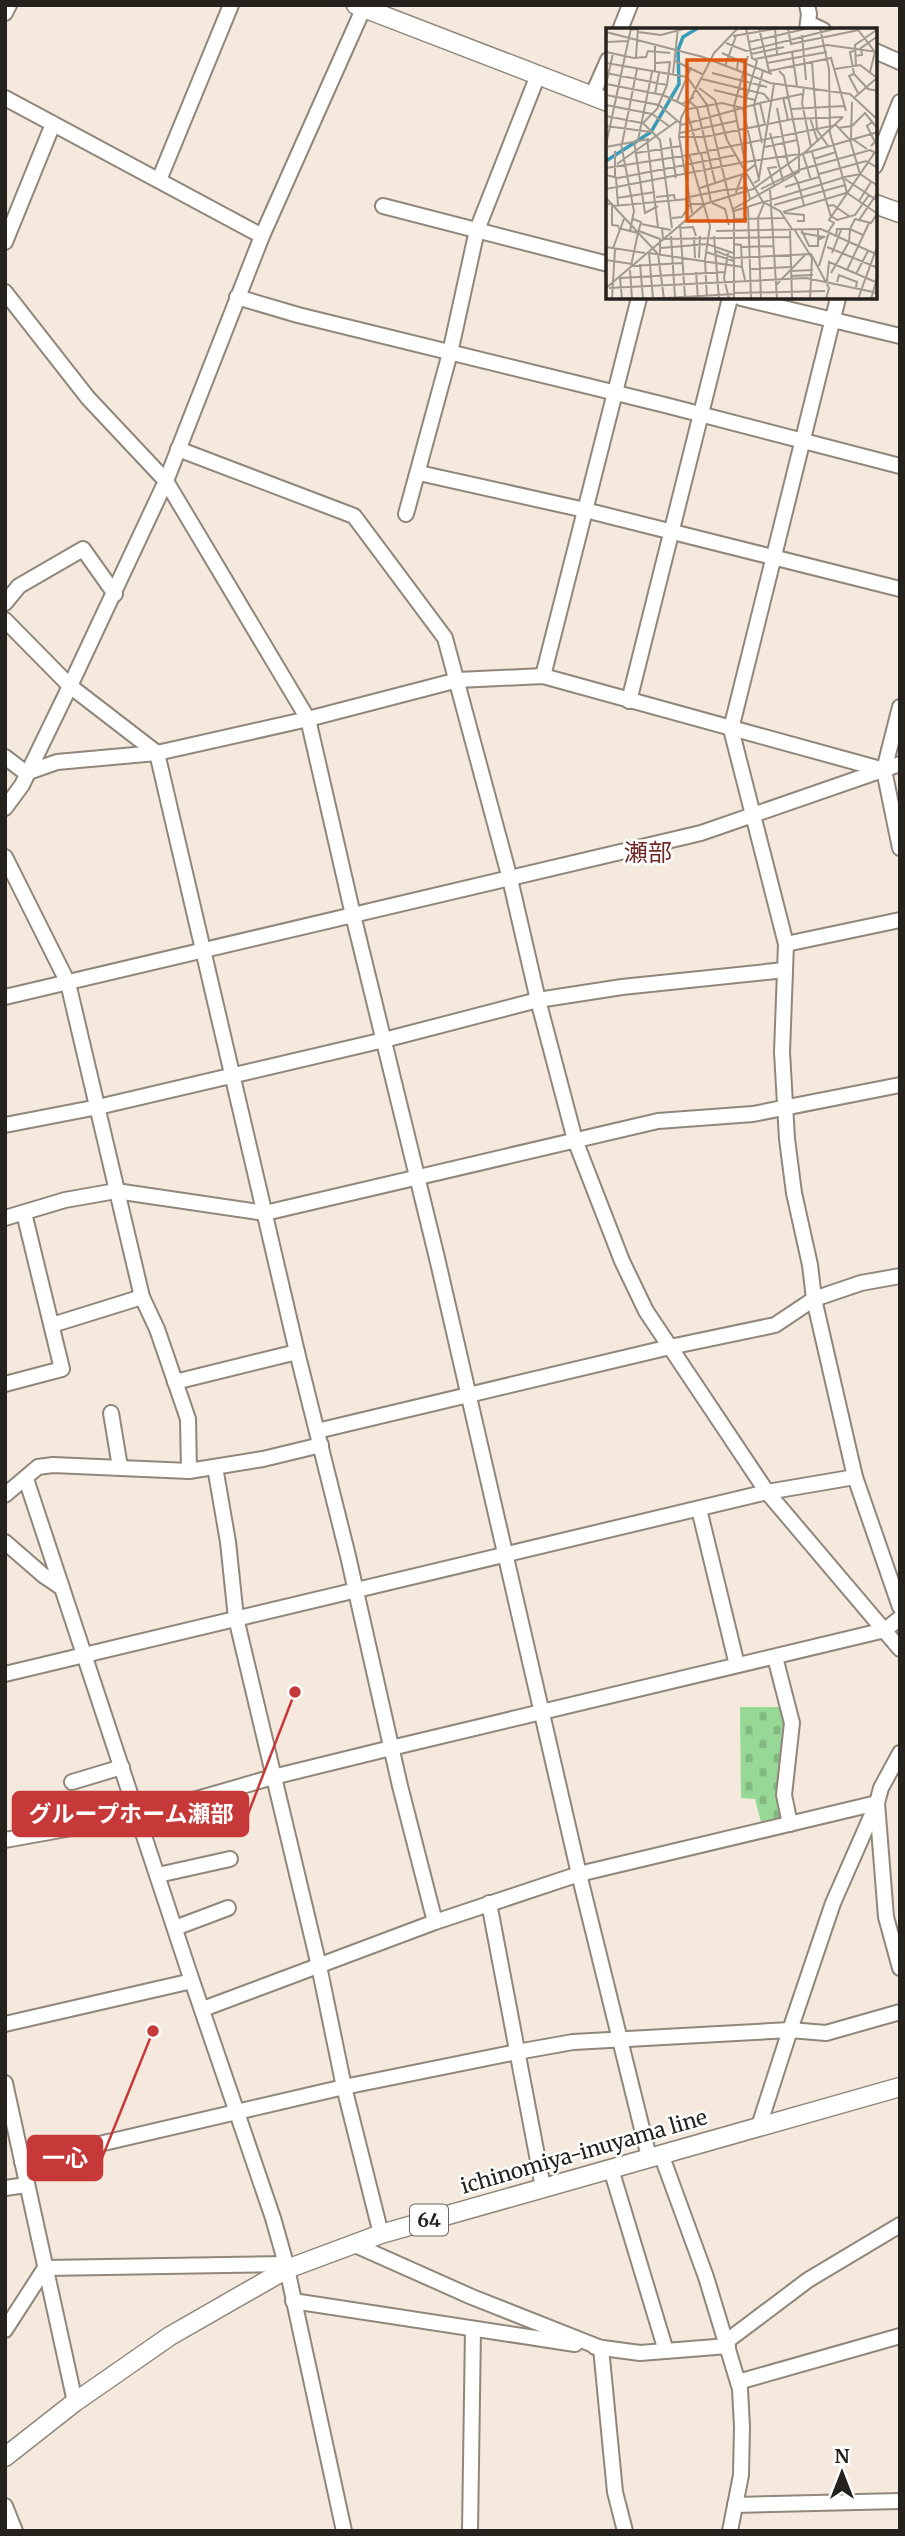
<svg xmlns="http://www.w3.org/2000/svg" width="905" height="2536" font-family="Merriweather,'Noto Sans JP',serif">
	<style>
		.cemetery { fill: url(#cemetery-stones) }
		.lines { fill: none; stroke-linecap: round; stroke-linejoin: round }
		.minor-casing { stroke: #90867a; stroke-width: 18 }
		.major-casing { stroke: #90867a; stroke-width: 21 }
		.minor { stroke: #fff; stroke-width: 14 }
		.major { stroke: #fff; stroke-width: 18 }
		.labels { text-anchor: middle; stroke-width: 5; stroke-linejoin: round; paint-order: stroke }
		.shield { fill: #fff; stroke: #666460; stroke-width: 2 }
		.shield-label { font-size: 19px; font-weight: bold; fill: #25211c }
		.street-label { font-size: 21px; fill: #25211c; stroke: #fff }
		.quarter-label { font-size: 24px; fill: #6f2a27; stroke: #fff }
		.inset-river { fill: none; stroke: #3a9dba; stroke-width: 3.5 }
		.inset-road { fill: none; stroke: #a1998f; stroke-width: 2 }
		.view { fill: #de560d; fill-opacity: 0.15; stroke: #de560d; stroke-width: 3.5 }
		.inset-edge { fill: none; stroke: #25211c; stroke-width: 3.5 }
		.leader { fill: none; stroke: #c73838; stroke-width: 2.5 }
		.callout-dot { fill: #c73838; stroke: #fff; stroke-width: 2.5 }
		.callout { fill: #c73838; stroke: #c73838; stroke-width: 2.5 }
		.callout-label { font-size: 23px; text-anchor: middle; font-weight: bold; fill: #fff }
	</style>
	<defs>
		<pattern id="cemetery-stones" width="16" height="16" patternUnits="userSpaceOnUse" patternTransform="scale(1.75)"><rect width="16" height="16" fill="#97d896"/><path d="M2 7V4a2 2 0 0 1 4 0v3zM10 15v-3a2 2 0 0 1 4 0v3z" fill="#82b981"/></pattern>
	</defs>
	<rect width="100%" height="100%" fill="#f4e9dc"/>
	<polygon class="cemetery" points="740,1707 787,1707 784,1820 762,1826 755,1799 741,1798"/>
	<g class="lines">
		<g class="minor-casing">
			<g id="minor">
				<polyline points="5,13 9,5"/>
				<polyline points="808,23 823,30"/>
				<polyline points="620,30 630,5"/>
				<polyline points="807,30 809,14 807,5"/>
				<polyline points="875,51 900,62"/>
				<polyline points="592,96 608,60"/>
				<polyline points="5,98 262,236"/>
				<polyline points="875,166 900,102"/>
				<polyline points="159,180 231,5"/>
				<polyline points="383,206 608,264"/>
				<polyline points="5,242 53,124"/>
				<polyline points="5,292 88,398 166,481 308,719 353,915 437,1258 579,1874 649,2157"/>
				<polyline points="237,297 298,315 665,405 900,466"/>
				<polyline points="741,298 900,336"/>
				<polyline points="838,298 731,729 786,944 782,1052 787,1139 794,1193 810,1265 814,1299 855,1477 900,1607"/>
				<polyline points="178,449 354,516 445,638 510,879 538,1000 575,1140 622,1261 646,1311 767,1492 900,1649"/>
				<polyline points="419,473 585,510 900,589"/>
				<polyline points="406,514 450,353 477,230 538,75"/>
				<polyline points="5,603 19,586 83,549 115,594"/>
				<polyline points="5,620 70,686 157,753 297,1352 348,1556 400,1786 435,1922"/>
				<polyline points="543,676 639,298"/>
				<polyline points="629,701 730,298"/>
				<polyline points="900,707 884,770 900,848"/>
				<polyline points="5,757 26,773 57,762 157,753 308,719 458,680 543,676 884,770"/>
				<polyline points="5,808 22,785 70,686 166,481 262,236 365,5"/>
				<polyline points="5,857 68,983 142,1297 157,1329 188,1419 189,1471"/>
				<polyline points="786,944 900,920"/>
				<polyline points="5,997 701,833 900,764"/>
				<polyline points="5,1125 98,1107 384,1040 538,1000 622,987 785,970"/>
				<polyline points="5,1218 65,1200 116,1191 265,1213 658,1121 753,1114 900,1085"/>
				<polyline points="52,1325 142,1297"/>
				<polyline points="175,1382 297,1352"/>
				<polyline points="5,1384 62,1369 24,1213"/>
				<polyline points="111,1413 120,1467"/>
				<polyline points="317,1431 670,1347 775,1325 814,1299 861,1283 900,1276"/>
				<polyline points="215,1467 228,1542 236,1618 319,1966 344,2087 381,2234"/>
				<polyline points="26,1479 192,1981 273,2218 286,2264 344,2531"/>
				<polyline points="5,1495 38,1467 53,1465 189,1471 263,1459 321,1445"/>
				<polyline points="699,1509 737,1665"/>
				<polyline points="5,1542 43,1575 62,1588"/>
				<polyline points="775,1657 792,1723 784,1795 790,1824"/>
				<polyline points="5,1674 767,1492 855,1477"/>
				<polyline points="900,1753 881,1788 877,1803 886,1917 900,1968"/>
				<polyline points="72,1782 122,1767"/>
				<polyline points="877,1803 833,1903 790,2030 826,2033 900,2012"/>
				<polyline points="5,1840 138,1816 273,1777 391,1748 885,1630 900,1618"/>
				<polyline points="158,1875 230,1859"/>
				<polyline points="489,1903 543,2187"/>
				<polyline points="175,1928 228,1908"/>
				<polyline points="203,2009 435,1922 579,1874 877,1803"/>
				<polyline points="5,2024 192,1981"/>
				<polyline points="5,2083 75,2402"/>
				<polyline points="661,2154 706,2277 740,2389 742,2427 741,2475 730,2531"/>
				<polyline points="22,2162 344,2087 517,2052 573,2042 790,2030 759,2126"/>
				<polyline points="611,2169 666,2351"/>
				<polyline points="5,2188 27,2185"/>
				<polyline points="353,2244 472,2297 601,2348 615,2492 625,2531"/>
				<polyline points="293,2301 575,2344"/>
				<polyline points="5,2330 45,2268 286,2264"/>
				<polyline points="727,2341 808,2280 900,2225"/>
				<polyline points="595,2347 640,2353 728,2346"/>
				<polyline points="738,2382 900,2336"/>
				<polyline points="735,2505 900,2501"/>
				<polyline points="5,2506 15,2531"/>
				<polyline points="470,2531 473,2329"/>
			</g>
		</g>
		<g class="major-casing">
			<g id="major">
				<polyline points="356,5 608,102"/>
				<polyline points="875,204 900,213"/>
				<polyline points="5,2457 75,2402 170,2336 287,2269 381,2234 900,2087"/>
			</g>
		</g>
		<use href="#minor" class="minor"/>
		<use href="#major" class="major"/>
	</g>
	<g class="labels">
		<rect class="shield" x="410" y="2204.5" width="38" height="31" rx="5"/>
		<g class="shield-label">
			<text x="429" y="2227">64</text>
		</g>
		<g class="street-label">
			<text transform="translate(584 2152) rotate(-16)" y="7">ichinomiya-inuyama line</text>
		</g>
		<g class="quarter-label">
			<text x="648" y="861">瀬部</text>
		</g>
	</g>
	<g transform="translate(606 28)">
		<rect width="271" height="271" fill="#f4e9dc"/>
		<path class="inset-river" d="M0,133L45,104L73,56L72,22L77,9L92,0"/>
		<path class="inset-road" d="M140,0L146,30L151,33L137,81L153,152L148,155M153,0L163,43L225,30L240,83M169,0L171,26M182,0L185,16L253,2M214,0L223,41L224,105L239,157L241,165L272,186M24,2L32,1L30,29M253,3L269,24L264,44M0,4L97,29L164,55L244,66L272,92M32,4L55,7L81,0M196,7L200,52M127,8L174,0M0,14L22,13M143,14L203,0M120,15L140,23L232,0M248,23L244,24L248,46L262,61L272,63M0,24L28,30L40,29L42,23L64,25M186,24L191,58M116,25L132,32L131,42M145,26L178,19M249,28L256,27L255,20L272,8M149,31L221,17L272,24M69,33L98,47M133,33L166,46M206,34L211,102L222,118M0,35L81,49L101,77L123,169M50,35L64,34L61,57L51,81L37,95L54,112L66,200M161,35L221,24M119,38L130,8M250,38L249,17L272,1M229,41L254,37L271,50M49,44V18M0,45L61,57M106,45L161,59M67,46L72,0M248,46L243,48L252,65M96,51L158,66L163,72M0,56L57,67L76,76M0,57L7,25M198,59L196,75L205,119M93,60L109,72L121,112L157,174L174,183L186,201M108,62L149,72M49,66L53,45M0,67L53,77L74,95M88,69L76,76L83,81L116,75L136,80M177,69L182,92M249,69L272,49M81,71L91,80L109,154M71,73L85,39M246,74L245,110L261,121M154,75L196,66M0,77L46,86L63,98M171,80L182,136L192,155L179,159M185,81L238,78M81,84L93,125M0,88L36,95M204,90L212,114M75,97L154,75L159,97M0,98L45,104M232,100L246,98L259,85L272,101M74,105L130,93M164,105L177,152M73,109H98L187,91L237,89M64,110L70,150M41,111L52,199M32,112L46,44M28,113L39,185L52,178M156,115L148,77L157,43M15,116L28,183L24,203M16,116L31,41M0,117L25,0M265,118L269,114L261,98L266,94M0,119L43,111M159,119L191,112M101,123L230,97L244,112L254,146M206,124L225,189M30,125L75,118M95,125L105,174M83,126L104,198L99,232L101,271M208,131L230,124M139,134L194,126M11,136L71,93M0,140L102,124M213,146L260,133L272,140M0,147L12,150L130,127M136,148L131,161L139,159M9,149V123M10,150L12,177M153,150L168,56M239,151L272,173M205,152L197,126L237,89M168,157L162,140L171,139M94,160L137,146M0,161L139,134L128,78L142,28M155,161L193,142L264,122L272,126M164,162L171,271M50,169L68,167L69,172M83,169L118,162L131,161L130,165M123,169L128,186V271M0,170L52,226L58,271M11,170L49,164M144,171L137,146L150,136M253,173L265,154M106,175L119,181L123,197M0,176H6V197L13,198M168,177L239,157M198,177L192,155L213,149M7,178L82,171M222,178L227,177L243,188M142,179L145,271M127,181L193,144V121L178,48L173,43M128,183L239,149L254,146L272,158M177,184L240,165M86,185L73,109L75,90L108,25L132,0M178,185L198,187V193H191M225,188L231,192L249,187L263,167M66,190L76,189L84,176H97M128,191L178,190M253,192L265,195L271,186M35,196L65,202M74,196L79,269M12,200L32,205L35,194L27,191M56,200L57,211L184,209M73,200L87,199L90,208M188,201L206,230L204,271M195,201L203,218H212V201M184,202L186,271M33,203L54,211V226M110,203L215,201L272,227M222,204L228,195L223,192L269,124M195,205L218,209L212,212M65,208L69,270M108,208L113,271M230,208L231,201H244L249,191L253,192L272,164M88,209L89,230M127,216L135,217L136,238M0,219L39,225M136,219L168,218M221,219L272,240M7,220L18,191M55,220L101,216L127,225M110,223L127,230L205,226L223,260L220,271M100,224L128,233M43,225L136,239L139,252M43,225L47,271M122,225L118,250L123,271M226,225L235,202M93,230L94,208M0,232L26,236M34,236L37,271M25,238L32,205M26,238L77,235M213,238L223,204M144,241L184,239M24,242L26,271M241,242L263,195M185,243L207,242M90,244L92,271M225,245L243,214L244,201L257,207M250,246L262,223M185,248L207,247M14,250L119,244M14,250L16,271M221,253L223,234L272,255M231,254L233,247L251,254L250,259M170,257L199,227M0,260L99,176L147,161L196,126L272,104M3,260L200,250L272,265M129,265L219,263M6,271L9,221M43,271L128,266M155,271L152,190L158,175M252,271L272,216M265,271L272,247"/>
		<path class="view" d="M81,32H139V193H81Z"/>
		<rect width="271" height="271" class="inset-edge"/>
	</g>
	<path class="leader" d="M295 1692L248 1814M153 2031L102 2158"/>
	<g class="callout-dot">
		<circle cx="295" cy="1692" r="7"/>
		<circle cx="153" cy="2031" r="7"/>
	</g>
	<g class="callout">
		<rect x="13" y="1792" width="235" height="44" rx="7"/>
		<rect x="28" y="2136" width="74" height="44" rx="7"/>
	</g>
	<g class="callout-label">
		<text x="131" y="1822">グループホーム瀬部</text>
		<text x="65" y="2166">一心</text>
	</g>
	<rect width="905" height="2536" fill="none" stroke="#25211c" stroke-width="14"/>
	<g transform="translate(842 2473)" stroke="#ffffff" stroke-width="5" paint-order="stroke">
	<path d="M0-5L12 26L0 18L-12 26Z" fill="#25211c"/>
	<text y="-10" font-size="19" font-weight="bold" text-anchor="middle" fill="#25211c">N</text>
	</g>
</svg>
